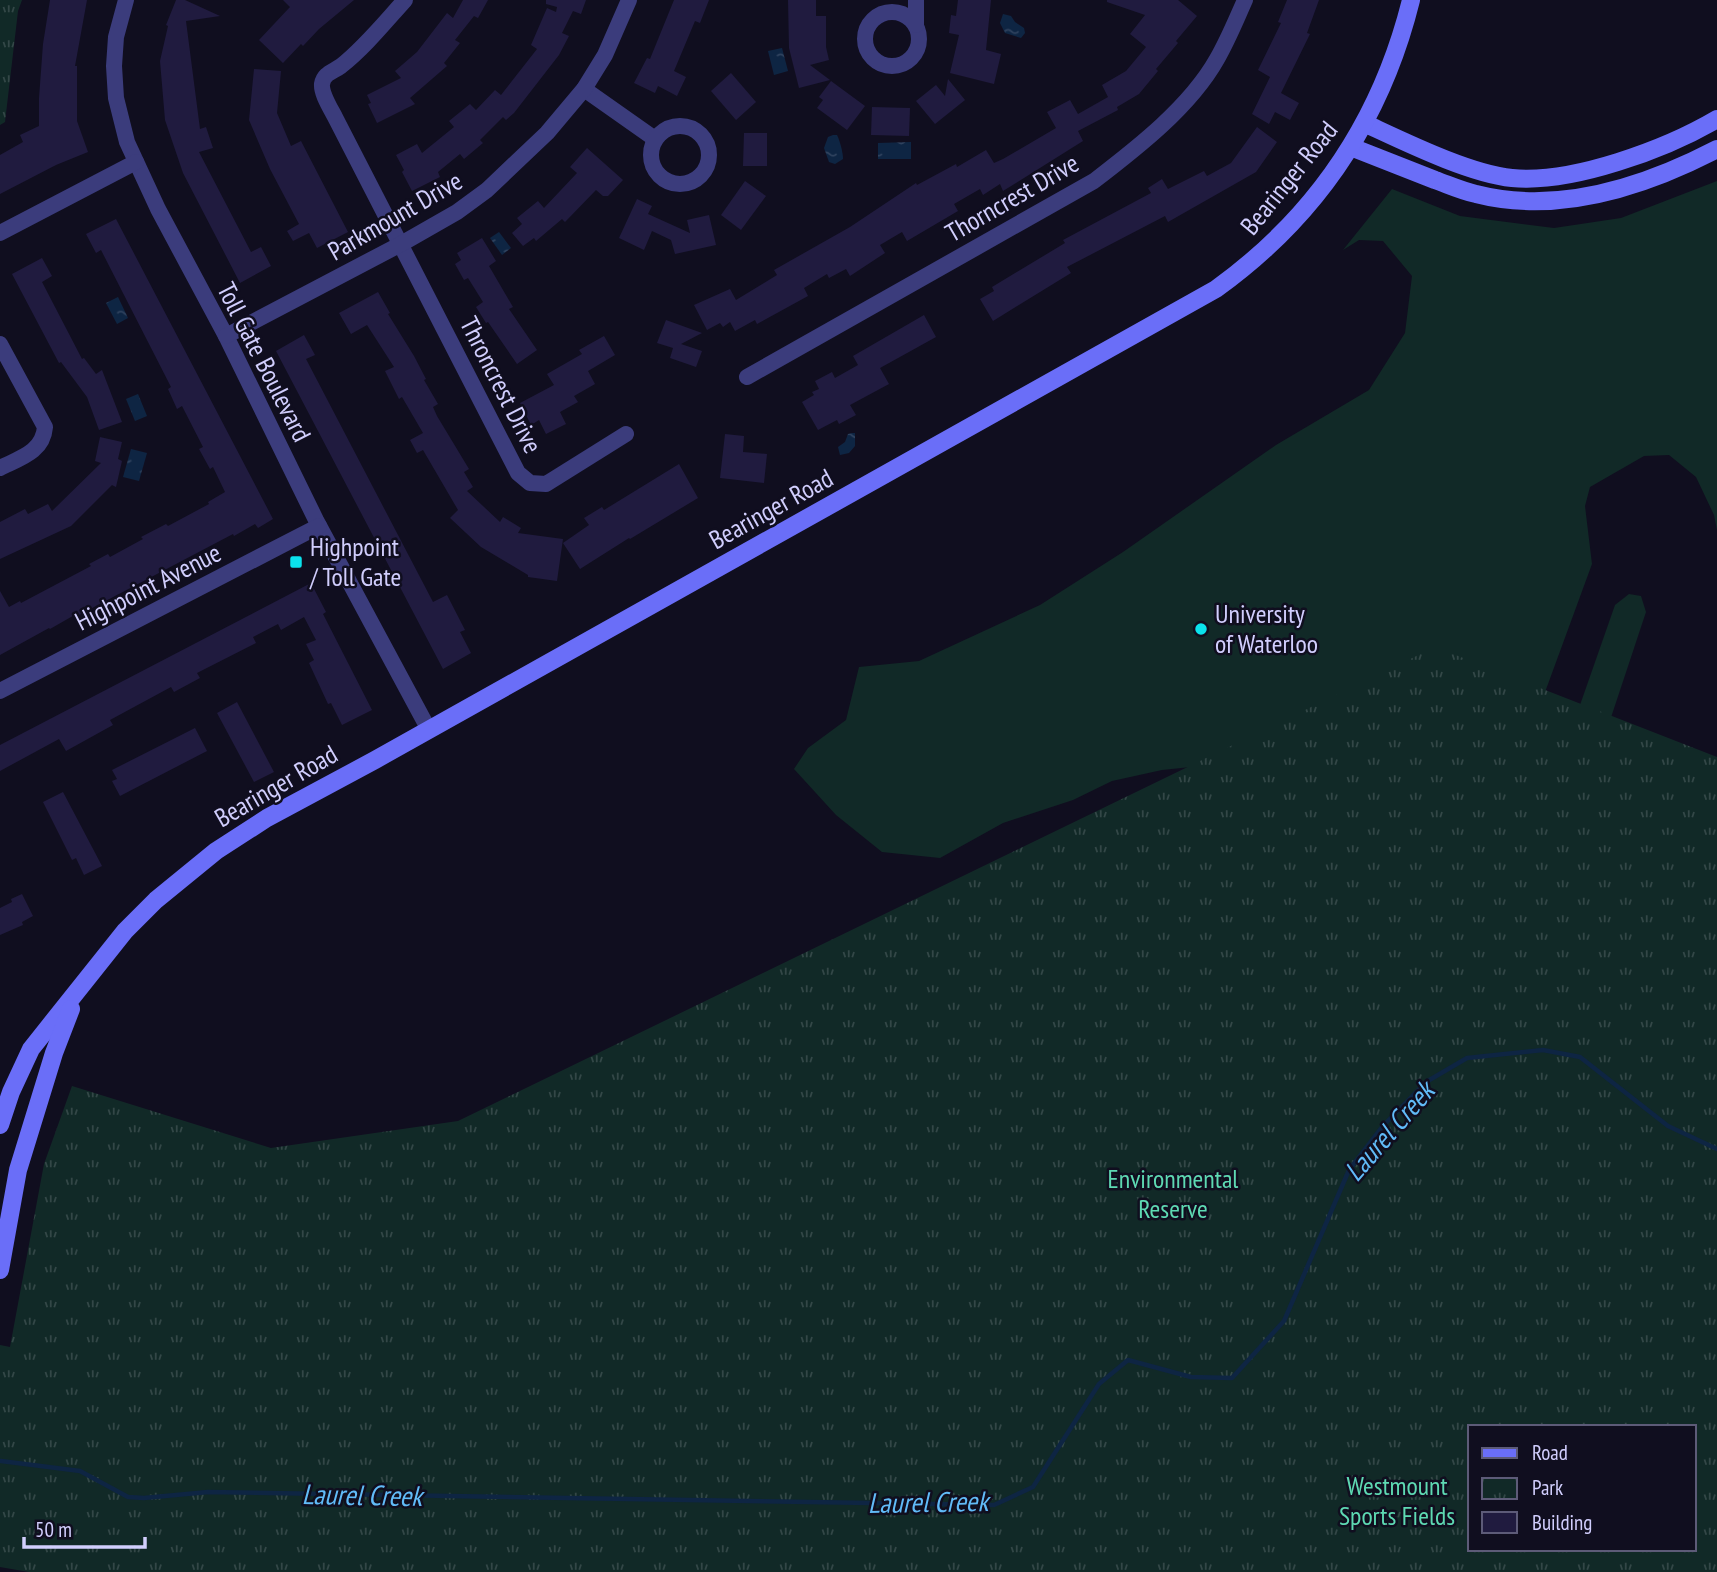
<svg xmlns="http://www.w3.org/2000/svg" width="1717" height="1572" font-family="'PT Sans Narrow',sans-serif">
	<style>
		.grass { fill: #112927 }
		.park { fill: url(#park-tufts); fill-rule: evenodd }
		.water { fill: url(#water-ripples) }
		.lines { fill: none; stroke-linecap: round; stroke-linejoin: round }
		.stream { stroke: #0e2543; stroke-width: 4.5 }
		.building { fill: #201b3f }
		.street { stroke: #3b3c7c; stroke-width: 16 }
		.secondary { stroke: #6a6ef8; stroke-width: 18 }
		.poi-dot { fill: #0be2ec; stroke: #100e1f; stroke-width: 2.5 }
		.labels { text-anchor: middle; stroke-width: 5; stroke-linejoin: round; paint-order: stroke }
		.street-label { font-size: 26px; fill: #d1cefd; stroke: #100e1f }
		.poi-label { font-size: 26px; fill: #d1cefd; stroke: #100e1f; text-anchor: start }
		.park-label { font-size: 26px; fill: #5ed9b3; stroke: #100e1f }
		.water-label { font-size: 28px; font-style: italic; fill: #61bbf8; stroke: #100e1f }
	</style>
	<defs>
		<pattern id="park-tufts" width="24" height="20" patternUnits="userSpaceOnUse" patternTransform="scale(1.75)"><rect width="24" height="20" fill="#112927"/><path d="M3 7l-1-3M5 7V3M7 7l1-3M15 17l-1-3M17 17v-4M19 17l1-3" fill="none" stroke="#334747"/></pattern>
		<pattern id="water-ripples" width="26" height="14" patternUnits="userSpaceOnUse" patternTransform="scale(1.75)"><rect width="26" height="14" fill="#0e2543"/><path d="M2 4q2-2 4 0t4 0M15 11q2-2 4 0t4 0" fill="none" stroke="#30435f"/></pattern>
	</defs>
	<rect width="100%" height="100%" fill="#100e1f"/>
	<g class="grass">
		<polygon points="1717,181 1717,530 1714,515 1696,477 1669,455 1644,456 1590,487 1585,506 1592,564 1493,834 1239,762 1162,770 1112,781 1073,800 1003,823 940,858 882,852 836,815 794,769 808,748 846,720 859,667 919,661 1040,605 1123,552 1276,445 1369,390 1405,333 1412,276 1383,241 1359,240 1343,250 1392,189 1460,216 1554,228 1621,218"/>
		<polygon points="1629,594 1641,596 1646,612 1569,844 1531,845 1615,605"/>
	</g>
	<g class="park">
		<polygon points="0,0 22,0 18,11 5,122 0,125"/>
		<path d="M1435,647L1717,757V1572H29L0,1567V1345L10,1347L44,1164L72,1086L271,1148L458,1121ZM1470,1427H1694V1549H1470Z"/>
	</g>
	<g class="water">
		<polygon points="1003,14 1011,16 1015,22 1024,28 1025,33 1021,38 1005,33 1000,23"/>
		<polygon points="782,48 788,71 774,75 768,51"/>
		<path d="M833,135H837C840,141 843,153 843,159L835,164L829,162L824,148L828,137Z"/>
		<polygon points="911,142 911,159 878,159 878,143"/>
		<polygon points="499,232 511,248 502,255 490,238"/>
		<polygon points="118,297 128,318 117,324 106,303"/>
		<polygon points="138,394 147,416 135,421 126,399"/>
		<polygon points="852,433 855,433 855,446 849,453 840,455 838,447 845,442 848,434"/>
		<polygon points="131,449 147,453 139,481 123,477"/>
	</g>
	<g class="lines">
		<polyline class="stream" points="1,1461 80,1471 128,1497 144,1498 208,1492 994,1505 1033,1487 1099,1384 1128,1360 1191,1377 1232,1378 1284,1321 1349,1170 1383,1126 1426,1082 1467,1058 1543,1050 1580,1057 1668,1126 1717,1149"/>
	</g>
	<g class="building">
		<polygon points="50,0 87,0 75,66 77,66 77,121 88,152 56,165 0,194 0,155 23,142 20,135 39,126 39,98 43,44"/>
		<polygon points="176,0 185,0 220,16 186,21 200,129 206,127 213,148 199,152 251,252 261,247 271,266 240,283 183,173 165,120 160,61 168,26 166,25"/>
		<polygon points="283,0 354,0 319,29 303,46 301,44 283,63 259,40 290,7"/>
		<polygon points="463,0 488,0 478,18 474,16 455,40 460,43 444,63 447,66 410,98 415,104 377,123 368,104 371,103 367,95 401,78 395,71 417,52 447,13 453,18"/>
		<polygon points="546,0 586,0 581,14 573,11 562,33 569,36 559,55 514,113 506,120 503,117 480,140 483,143 464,159 460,154 438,172 440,177 412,191 402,172 404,170 396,155 417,144 422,153 454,127 449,121 470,104 476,110 495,90 501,95 537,49 531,45 547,8 556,12 557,7 546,4"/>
		<polygon points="674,0 709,0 700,23 695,21 674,71 686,77 677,96 658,86 655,93 634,83 647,58 650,59"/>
		<polygon points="788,0 816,0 816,16 826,16 826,47 829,60 810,65 830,80 799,88 789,48"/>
		<polygon points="958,0 991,0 986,50 1001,54 994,84 950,73 959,35 949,33 951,15 956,16"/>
		<polygon points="1107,0 1178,0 1197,16 1176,41 1178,43 1156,69 1158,71 1139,94 1117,107 1118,110 1078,131 1083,141 1003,191 1000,184 983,195 980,189 954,204 958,211 907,241 902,232 880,245 885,253 850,276 846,269 829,278 827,274 804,288 808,296 757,324 755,320 735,331 730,322 723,327 720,323 707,330 694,305 730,289 736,300 777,275 774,270 850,227 916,183 917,185 956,164 957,167 986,150 994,163 1003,159 1056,128 1047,112 1070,100 1078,114 1108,97 1102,85 1126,71 1146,47 1130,34 1145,15 1107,2"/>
		<polygon points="1287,0 1319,0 1307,33 1310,34 1281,93 1299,103 1290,120 1275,112 1269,124 1252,114 1270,77 1258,70 1281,23 1278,22"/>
		<polygon points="254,69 281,71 277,113 291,146 301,141 348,232 317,248 309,233 293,241 287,231 299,224 270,169 249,120"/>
		<polygon points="731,73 756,102 736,120 711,91"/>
		<polygon points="948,79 965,100 935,124 916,101 936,85 945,96"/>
		<polygon points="831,81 865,106 847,130 817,108 823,100 819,97"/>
		<polygon points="872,107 910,108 909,136 871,135"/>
		<polygon points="1257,127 1277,142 1256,172 1168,222 1165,216 1067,267 1071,273 993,321 980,299 994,291 992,287 1065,243 1063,240 1151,193 1148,188 1162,179 1168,189 1204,171 1207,176 1231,163"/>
		<polygon points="744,133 767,133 767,166 743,166"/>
		<polygon points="587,148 623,180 608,196 603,196 596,190 565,222 562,219 536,241 534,238 523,246 512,233 522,224 517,218 538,201 544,208 577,173 570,167"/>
		<polygon points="745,181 766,196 741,230 721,215"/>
		<polygon points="637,199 652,206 648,214 690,233 687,220 709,215 716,245 675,254 671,240 652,231 644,250 619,238"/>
		<polygon points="116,219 273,519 258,528 255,524 234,536 233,534 79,615 78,613 50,629 49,628 0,655 0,591 9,607 20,601 21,603 91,566 89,564 108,554 110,557 143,539 141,537 166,524 168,526 209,504 208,502 225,492 213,467 210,469 199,449 203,447 182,406 177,409 168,389 171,387 101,250 96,253 86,234"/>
		<polygon points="482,238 496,261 489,266 513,307 509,309 537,350 517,364 488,322 486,323 476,307 483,302 468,278 464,280 455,264 461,260 457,253"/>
		<polygon points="42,258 52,276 42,282 82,359 84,358 96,374 102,370 122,422 99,430 87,397 61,362 59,363 12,274"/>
		<polygon points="378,292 390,313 388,314 414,356 426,379 424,380 438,404 433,407 437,416 469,469 464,472 473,487 467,491 500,522 503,517 521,528 518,533 563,539 557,581 528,577 528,575 481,547 450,518 458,510 423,450 417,453 410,440 423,433 402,397 399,399 385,371 394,367 367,325 351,334 339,313"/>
		<polygon points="924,315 936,337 880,368 889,384 850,405 856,415 839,424 837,420 818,430 802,402 814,395 812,392 819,389 815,381 832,372 835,378 858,365 853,356"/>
		<polygon points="666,320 702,333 681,344 702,351 696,367 670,358 673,348 657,343"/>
		<polygon points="304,335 315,355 306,359 433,602 447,595 465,630 460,632 471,653 443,669 276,351"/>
		<polygon points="604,336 615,355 588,371 595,384 574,396 578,402 560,412 566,424 546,434 539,420 531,425 520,403 554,385 547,374 582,354 579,350"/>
		<polygon points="725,434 744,436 743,452 767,454 764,483 720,478"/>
		<polygon points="100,437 122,442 118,459 122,461 116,487 112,485 71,526 0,559 0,522 25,509 28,514 48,504 52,511 101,463 95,461"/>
		<polygon points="679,464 698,498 630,539 629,538 580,569 563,543 589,525 584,518 602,507 604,510"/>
		<polygon points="311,583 326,612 323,614 372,710 342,725 331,703 328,704 309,663 314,660 306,644 316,640 304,617 281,630 278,624 253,637 256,643 197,673 200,678 174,692 171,687 110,720 113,725 66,751 59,739 0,771 0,745"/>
		<polygon points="237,702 274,772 254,782 217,713"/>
		<polygon points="195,728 207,751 120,796 112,781 117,779 112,770"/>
		<polygon points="63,792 102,866 84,875 76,858 72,860 43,802"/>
		<polygon points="22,894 33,916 22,922 23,925 0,935 0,908 12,902 11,899"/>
	</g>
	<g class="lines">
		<g class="street">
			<polyline points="126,0 116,37 114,66 116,98 127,142 158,209 226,336 316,520 429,730"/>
			<path d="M405,0C385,22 365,47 341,66C333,72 324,73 322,84C321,94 331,109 336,119L518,473L530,483L546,484L626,434"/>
			<circle cx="892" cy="39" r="27"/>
			<polyline points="916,25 916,0"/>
			<polyline points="584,89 655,139"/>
			<circle cx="680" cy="155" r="29"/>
			<polyline points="0,233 136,162"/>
			<polyline points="226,336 401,244 457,212 487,190 547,133 584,89 605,55 629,0"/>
			<path d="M0,344L45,427C43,452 20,458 0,468"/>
			<path d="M747,377L1094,181C1137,148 1190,107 1217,59C1228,40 1236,20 1245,0"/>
			<polyline points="0,691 319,526"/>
		</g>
		<g class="secondary">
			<path d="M1366,124C1405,142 1470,174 1512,178C1572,184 1666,149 1717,119"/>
			<path d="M1351,147C1379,158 1407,169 1435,180C1449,185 1462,191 1476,194C1558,215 1644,187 1717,149"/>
			<path d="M0,1125L11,1092L31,1049L125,931L156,900L216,851L267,818L375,760L1216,289C1316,217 1381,121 1411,0"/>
			<polyline points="0,1270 18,1170 54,1053 71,1009"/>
		</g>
	</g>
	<g class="poi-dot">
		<rect x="289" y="555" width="14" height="14" rx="3.5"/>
		<circle cx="1201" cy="629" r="7"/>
	</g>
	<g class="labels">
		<g class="street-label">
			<text transform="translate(1289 178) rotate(-51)" y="9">Bearinger Road</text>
			<text transform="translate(1012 198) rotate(-30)" y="9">Thorncrest Drive</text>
			<text transform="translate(395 216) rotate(-30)" y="9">Parkmount Drive</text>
			<text transform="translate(264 362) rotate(63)" y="9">Toll Gate Boulevard</text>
			<text transform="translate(501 385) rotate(63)" y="9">Throncrest Drive</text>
			<text transform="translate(771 509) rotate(-29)" y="9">Bearinger Road</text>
			<text transform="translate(148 587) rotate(-27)" y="9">Highpoint Avenue</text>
			<text transform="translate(276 786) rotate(-30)" y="9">Bearinger Road</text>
		</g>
		<g class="poi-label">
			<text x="310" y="556">Highpoint<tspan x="310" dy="30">/ Toll Gate</tspan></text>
			<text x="1215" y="623">University<tspan x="1215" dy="30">of Waterloo</tspan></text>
		</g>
		<g class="park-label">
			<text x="1173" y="1188">Environmental<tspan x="1173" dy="30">Reserve</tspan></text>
			<text x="1397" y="1495">Westmount<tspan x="1397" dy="30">Sports Fields</tspan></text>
		</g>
		<g class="water-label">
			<text transform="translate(1389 1131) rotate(-49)" y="10">Laurel Creek</text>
			<text transform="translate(362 1495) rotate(1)" y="10">Laurel Creek</text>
			<text transform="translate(928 1502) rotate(-1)" y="10">Laurel Creek</text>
		</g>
	</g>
	<rect x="1468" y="1425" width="228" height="126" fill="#100e1f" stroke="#5d5b78" stroke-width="2"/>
	<rect x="1482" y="1448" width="35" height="10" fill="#6a6ef8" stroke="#5d5b78" stroke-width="2"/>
	<text x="1532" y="1460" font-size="21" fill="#d1cefd">Road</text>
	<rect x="1482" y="1478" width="35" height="21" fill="url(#park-tufts)" stroke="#5d5b78" stroke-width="2"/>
	<text x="1532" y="1495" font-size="21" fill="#d1cefd">Park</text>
	<rect x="1482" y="1512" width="35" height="21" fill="#201b3f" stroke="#5d5b78" stroke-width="2"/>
	<text x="1532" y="1530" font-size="21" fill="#d1cefd">Building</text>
	<path d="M24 1537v10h121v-10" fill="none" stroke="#d1cefd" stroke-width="3.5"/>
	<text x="35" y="1537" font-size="21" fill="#d1cefd" stroke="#100e1f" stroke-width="5" paint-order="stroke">50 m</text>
</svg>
